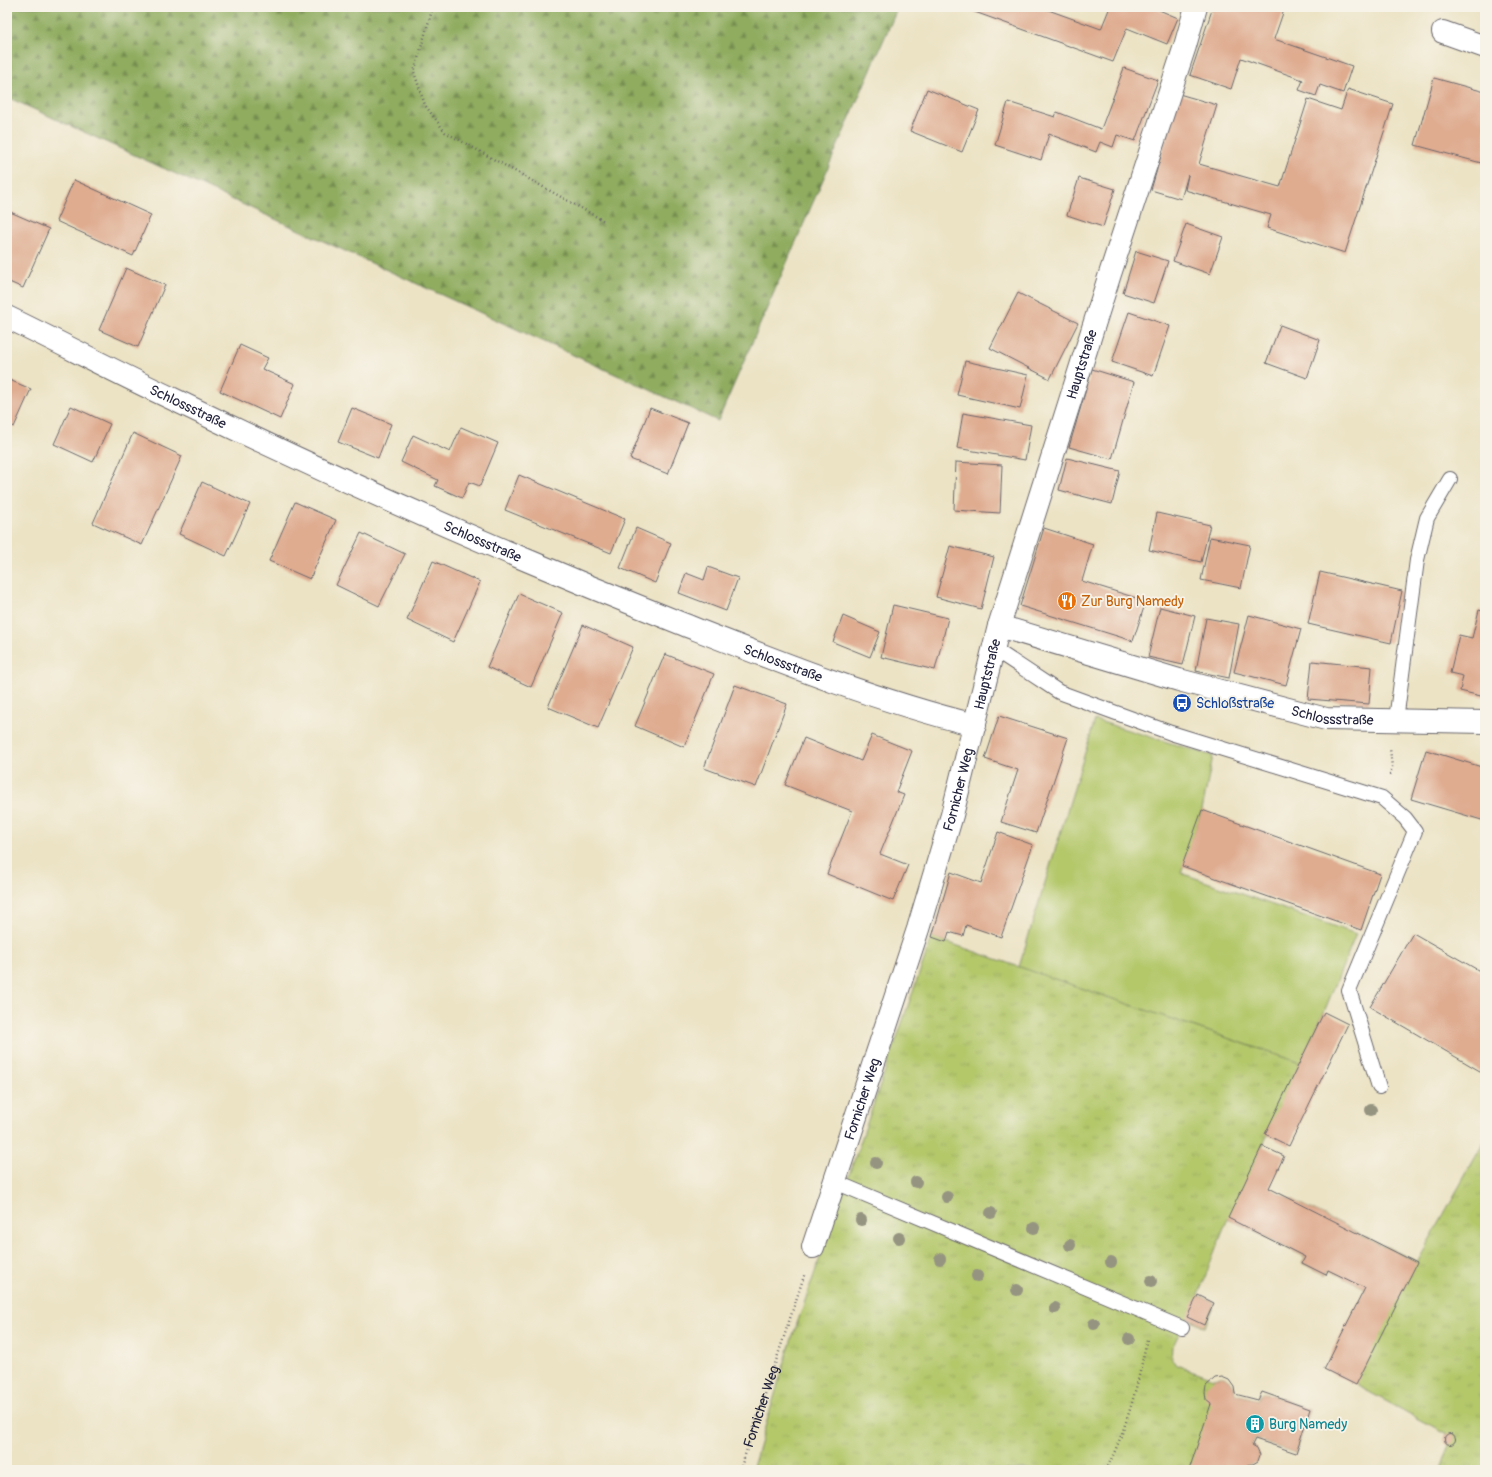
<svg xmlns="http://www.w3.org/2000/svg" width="1492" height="1477" font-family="Pangolin,sans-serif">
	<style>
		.grass { fill: #b4c86b; stroke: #6b7553 }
		.forest { fill: url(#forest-firs); stroke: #58674d }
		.park { fill: url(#park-tufts); stroke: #6b7553 }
		.building { fill: #dfac90 }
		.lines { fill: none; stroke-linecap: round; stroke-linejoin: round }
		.lane-casing { stroke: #69666b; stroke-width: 16 }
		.street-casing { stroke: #69666b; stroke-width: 24 }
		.path { stroke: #69666b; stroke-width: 2.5; stroke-dasharray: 1 3; stroke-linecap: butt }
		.lane { stroke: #fff; stroke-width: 14 }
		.street { stroke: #fff; stroke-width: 22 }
		.tree { fill: #959481 }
		.labels { text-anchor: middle; stroke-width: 3.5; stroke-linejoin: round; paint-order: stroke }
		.street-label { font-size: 14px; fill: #22223b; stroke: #f7f3e8 }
		.food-label { font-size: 14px; fill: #c56008; stroke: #f7f3e8; text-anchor: start }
		.transit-label { font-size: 14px; fill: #164399; stroke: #f7f3e8; text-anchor: start }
		.culture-label { font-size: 14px; fill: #0d838f; stroke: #f7f3e8; text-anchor: start }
	</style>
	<defs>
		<pattern id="forest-firs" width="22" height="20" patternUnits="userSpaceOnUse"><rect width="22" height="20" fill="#8fac5f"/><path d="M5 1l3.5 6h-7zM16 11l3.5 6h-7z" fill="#748c50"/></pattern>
		<pattern id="park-tufts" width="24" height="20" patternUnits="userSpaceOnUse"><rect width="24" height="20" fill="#b4c86b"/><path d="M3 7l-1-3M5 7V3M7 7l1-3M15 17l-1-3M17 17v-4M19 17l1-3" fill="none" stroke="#9aac5e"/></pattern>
	</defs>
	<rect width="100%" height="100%" fill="#f7f3e8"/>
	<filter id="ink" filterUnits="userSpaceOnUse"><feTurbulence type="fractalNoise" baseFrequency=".025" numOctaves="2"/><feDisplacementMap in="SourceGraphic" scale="8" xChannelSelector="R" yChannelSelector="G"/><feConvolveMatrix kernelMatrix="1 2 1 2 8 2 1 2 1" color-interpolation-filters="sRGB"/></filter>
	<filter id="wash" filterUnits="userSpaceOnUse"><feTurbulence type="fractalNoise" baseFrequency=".012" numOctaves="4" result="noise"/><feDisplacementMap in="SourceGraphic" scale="16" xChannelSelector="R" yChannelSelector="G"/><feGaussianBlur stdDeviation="0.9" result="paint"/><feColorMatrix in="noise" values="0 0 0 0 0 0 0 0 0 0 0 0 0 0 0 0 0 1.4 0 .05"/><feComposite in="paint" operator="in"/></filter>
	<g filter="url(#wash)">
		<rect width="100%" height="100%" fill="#ece3c5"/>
		<polygon class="grass" points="1095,720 1213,756 1202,810 1181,873 1356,934 1324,1012 1300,1063 1019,967"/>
		<polygon class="forest" points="7,7 898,7 718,421 7,97"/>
		<path class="park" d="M932,937L1300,1063L1248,1178L1417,1262L1485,1140V1470H1441L1450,1445L1445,1440L1447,1434L1356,1385L1365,1288L1329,1270L1326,1275L1302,1263L1305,1257L1228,1218L1198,1295L1214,1303L1205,1327L1187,1317L1173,1346L1172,1359L1176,1365L1214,1378L1222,1377L1229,1380L1234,1387L1235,1394L1258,1400L1262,1392L1310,1409L1296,1453L1255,1439L1252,1445C1263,1452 1260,1464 1247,1465L1245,1470H752L792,1338Z"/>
		<g id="blocks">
			<g class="building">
				<polygon points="961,7 1040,7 1101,29 1110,7 1152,7 1178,18 1167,44 1127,28 1113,62"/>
				<polygon points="1213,7 1285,7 1274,39 1352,66 1343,93 1320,85 1316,96 1299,90 1303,80 1241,58 1231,89 1190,75"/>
				<polygon points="1124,68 1158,80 1135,141 1117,135 1113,147 1100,142 1096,152 1049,134 1041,160 995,145 1008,102 1055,117 1057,112 1101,129"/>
				<polygon points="1434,78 1485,92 1485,164 1415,145"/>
				<polygon points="927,89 979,110 962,152 910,131"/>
				<polygon points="1348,89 1393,104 1345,253 1267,228 1271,215 1185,190 1188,175 1181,199 1151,190 1179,94 1217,105 1199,164 1280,187 1308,99 1341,110"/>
				<polygon points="1079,178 1115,189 1103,227 1067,215"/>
				<polygon points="74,180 151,215 133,256 56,221"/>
				<polygon points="8,211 49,229 23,288 7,281 7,213"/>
				<polygon points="1186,224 1223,237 1210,274 1173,261"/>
				<polygon points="1136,251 1168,261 1154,303 1123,293"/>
				<polygon points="126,268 165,285 138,347 99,330"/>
				<polygon points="1018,293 1078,323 1050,379 990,348"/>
				<polygon points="1129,312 1170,326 1153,376 1112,362"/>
				<polygon points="1280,325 1320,340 1307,378 1266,363"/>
				<polygon points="240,345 268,358 262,369 295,384 280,419 220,391"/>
				<polygon points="965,361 1028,375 1020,409 957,395"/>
				<polygon points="1092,369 1134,382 1112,459 1069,447"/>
				<polygon points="7,379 31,389 14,427 7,424"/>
				<polygon points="71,406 110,424 93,462 54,444"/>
				<polygon points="352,408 391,424 378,458 338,442"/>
				<polygon points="650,408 688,423 668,474 630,459"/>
				<polygon points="963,413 1031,425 1025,460 957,448"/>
				<polygon points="461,427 498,443 480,486 469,482 462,498 435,486 438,480 401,462 413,435 450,452"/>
				<polygon points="133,433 182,456 142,545 93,523"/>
				<polygon points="1067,458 1120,471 1112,504 1059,490"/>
				<polygon points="956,462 1002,465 1000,513 954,510"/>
				<polygon points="519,475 625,519 611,553 505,510"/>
				<polygon points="202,482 250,504 226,556 179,534"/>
				<polygon points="295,502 336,520 310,579 269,561"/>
				<polygon points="1157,513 1210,525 1201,562 1149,550"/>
				<polygon points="636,528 671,543 655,583 620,568"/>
				<polygon points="1044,528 1093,544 1082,581 1146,601 1133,641 1020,606"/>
				<polygon points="361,533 405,554 379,606 336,585"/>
				<polygon points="1210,537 1250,545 1241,588 1201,580"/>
				<polygon points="950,546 994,557 981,609 936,597"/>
				<polygon points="433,561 480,582 453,642 407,620"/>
				<polygon points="708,567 738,578 726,611 679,593 686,573 704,580"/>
				<polygon points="1320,572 1402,591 1391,643 1308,624"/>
				<polygon points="519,594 563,613 531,687 487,667"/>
				<polygon points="893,605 948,618 935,670 881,657"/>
				<polygon points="1160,607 1195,616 1183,665 1148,657"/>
				<polygon points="1479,610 1485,612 1485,697 1460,691 1463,676 1450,673 1459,635 1472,638"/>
				<polygon points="1249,615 1301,629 1286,685 1234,672"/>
				<polygon points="843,616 880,632 870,657 833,642"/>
				<polygon points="1206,618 1239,624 1229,678 1196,671"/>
				<polygon points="583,625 633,647 598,728 548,707"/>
				<polygon points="665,654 714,674 684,747 635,726"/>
				<polygon points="1312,661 1372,667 1369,704 1308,699"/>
				<polygon points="735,685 787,704 756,787 704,768"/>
				<polygon points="999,716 1068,738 1036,833 1001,822 1018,770 985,759"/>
				<polygon points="872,735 912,751 896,792 904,795 880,854 908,865 893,901 827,874 852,811 785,785 804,738 861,761"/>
				<polygon points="1426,750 1485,768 1485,821 1411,799"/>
				<polygon points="1202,810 1380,874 1361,930 1182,866"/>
				<polygon points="998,832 1033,845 1001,937 966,925 963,936 949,932 946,942 932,937 951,872 981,883"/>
				<polygon points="1413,933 1485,974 1485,1074 1370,1007"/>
				<polygon points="1324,1012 1348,1024 1289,1146 1265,1134"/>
				<polygon points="1262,1146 1284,1156 1269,1188 1417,1263 1356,1385 1324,1369 1365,1288 1328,1270 1326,1275 1302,1263 1305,1257 1228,1218"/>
				<polygon points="1198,1295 1214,1303 1204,1325 1187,1317"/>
				<polygon points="1222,1377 1229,1380 1234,1387 1235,1394 1258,1400 1262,1392 1310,1409 1296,1453 1255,1439 1252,1445 1257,1448 1260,1455 1258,1461 1253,1464 1247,1465 1245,1470 1189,1470 1211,1404 1206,1400 1205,1393 1206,1386 1215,1378"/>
				<circle cx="1450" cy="1439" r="5.5"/>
			</g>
		</g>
	</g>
	<g filter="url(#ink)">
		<use href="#blocks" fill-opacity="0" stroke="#69666b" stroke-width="1"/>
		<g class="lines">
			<g class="lane-casing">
				<g id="lane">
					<polyline points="994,649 1059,692 1171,733 1382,798 1405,818 1415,831 1349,990 1379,1087"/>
					<polyline points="1396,720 1417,560 1427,518 1450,479"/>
					<polyline points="833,1181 1182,1328"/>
				</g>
			</g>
			<g class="street-casing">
				<g id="street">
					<polyline points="1443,32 1485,47"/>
					<path id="s2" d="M7,317C63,344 117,373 173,399C339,480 508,555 680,623C777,661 874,700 975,725"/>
					<path id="s3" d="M999,626L1179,680L1326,719L1485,722"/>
					<path id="s4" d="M813,1247L918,929L952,815L999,626L1110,274L1185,46L1196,7"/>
				</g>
			</g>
			<g class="path">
				<polyline points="433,7 414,72 425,105 445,132 604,221"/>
				<polyline points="1390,775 1392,767 1390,748"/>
				<path id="s1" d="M740,1470L805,1273"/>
				<path d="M1106,1470C1127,1429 1138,1384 1147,1339"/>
			</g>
			<use href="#lane" class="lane"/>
			<use href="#street" class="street"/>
		</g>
		<g class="tree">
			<circle cx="1371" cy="1110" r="6"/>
			<circle cx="876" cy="1163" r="6"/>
			<circle cx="916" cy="1182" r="6"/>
			<circle cx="947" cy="1197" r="6"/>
			<circle cx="991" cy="1213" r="6"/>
			<circle cx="861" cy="1220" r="6"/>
			<circle cx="1034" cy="1228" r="6"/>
			<circle cx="899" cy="1238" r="6"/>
			<circle cx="1070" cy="1245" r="6"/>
			<circle cx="940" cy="1259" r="6"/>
			<circle cx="1111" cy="1262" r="6"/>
			<circle cx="977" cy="1276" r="6"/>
			<circle cx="1151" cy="1281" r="6"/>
			<circle cx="1017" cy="1290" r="6"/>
			<circle cx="1055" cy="1308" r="6"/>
			<circle cx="1094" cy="1324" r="6"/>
			<circle cx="1129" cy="1339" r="6"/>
		</g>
	</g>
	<defs>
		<g id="restaurant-disc" transform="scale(1)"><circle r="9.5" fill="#e8710a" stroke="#f7f3e8"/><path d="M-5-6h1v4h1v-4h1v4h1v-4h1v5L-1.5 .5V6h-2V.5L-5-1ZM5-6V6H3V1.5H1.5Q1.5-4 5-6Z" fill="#fff"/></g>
		<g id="bus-disc" transform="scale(1)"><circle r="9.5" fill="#1a4fb4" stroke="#f7f3e8"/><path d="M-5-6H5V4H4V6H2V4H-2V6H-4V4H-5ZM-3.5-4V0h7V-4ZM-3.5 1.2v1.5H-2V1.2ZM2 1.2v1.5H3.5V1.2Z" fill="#fff"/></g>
		<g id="building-disc" transform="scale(1)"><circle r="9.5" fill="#0f9aa8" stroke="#f7f3e8"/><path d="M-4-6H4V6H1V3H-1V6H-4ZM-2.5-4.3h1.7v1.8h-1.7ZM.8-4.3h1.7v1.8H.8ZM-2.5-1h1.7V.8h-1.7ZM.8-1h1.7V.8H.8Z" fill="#fff"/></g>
	</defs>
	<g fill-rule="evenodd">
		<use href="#restaurant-disc" x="1067" y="601"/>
		<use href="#bus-disc" x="1182" y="703"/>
		<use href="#building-disc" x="1255" y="1424"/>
	</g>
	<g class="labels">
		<g class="street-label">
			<text dy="5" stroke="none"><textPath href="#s4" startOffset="923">Hauptstraße</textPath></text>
			<text dy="5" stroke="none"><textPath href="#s2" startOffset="202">Schlossstraße</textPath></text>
			<text dy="5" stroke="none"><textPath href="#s2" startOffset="526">Schlossstraße</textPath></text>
			<text dy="5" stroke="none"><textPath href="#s2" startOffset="850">Schlossstraße</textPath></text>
			<text dy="5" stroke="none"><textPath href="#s4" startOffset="599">Hauptstraße</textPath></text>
			<text dy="5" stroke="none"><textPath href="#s3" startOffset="346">Schlossstraße</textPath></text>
			<text dy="5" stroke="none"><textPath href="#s4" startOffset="480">Fornicher Weg</textPath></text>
			<text dy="5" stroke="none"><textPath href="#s4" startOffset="156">Fornicher Weg</textPath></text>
			<text dy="5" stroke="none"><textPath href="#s1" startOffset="67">Fornicher Weg</textPath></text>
		</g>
		<g class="food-label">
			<text x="1081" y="606">Zur Burg Namedy</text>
		</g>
		<g class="transit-label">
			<text x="1196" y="708">Schloßstraße</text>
		</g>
		<g class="culture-label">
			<text x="1269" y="1429">Burg Namedy</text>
		</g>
	</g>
	<rect width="1492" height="1477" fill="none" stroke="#f7f3e8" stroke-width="24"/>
</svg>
